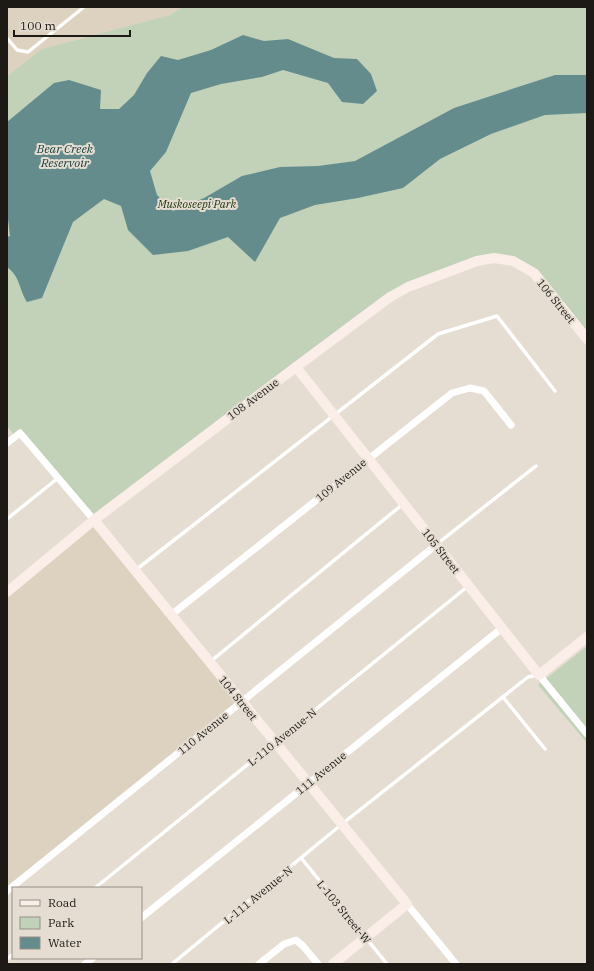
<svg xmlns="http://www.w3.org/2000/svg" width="594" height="971" font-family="'IBM Plex Serif',serif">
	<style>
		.built { fill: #ddd1c0 }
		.green { fill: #c2d2b9 }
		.water { fill: #658c8d }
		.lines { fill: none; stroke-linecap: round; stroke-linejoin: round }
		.lane { stroke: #fff; stroke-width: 3.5 }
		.street { stroke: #fff; stroke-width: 7 }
		.secondary { stroke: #fbede8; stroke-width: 10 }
		.labels { text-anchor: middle; stroke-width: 4; stroke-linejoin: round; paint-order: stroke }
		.park-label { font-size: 11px; font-style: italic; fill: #183106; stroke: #e5ddd2 }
		.street-label { font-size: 11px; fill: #1d1a16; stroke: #e5ddd2 }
		.water-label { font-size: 12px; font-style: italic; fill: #123a3b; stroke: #e5ddd2 }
	</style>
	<rect width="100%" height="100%" fill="#e5ddd2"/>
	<g class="built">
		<polygon points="7,7 183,7 170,15 42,49 7,76"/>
		<polygon points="94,520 242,702 7,891 7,592"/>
	</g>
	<g class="green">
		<polygon points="183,7 587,7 587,343 540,280 500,260 474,265 391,295 94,522 20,433 15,436 7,426 7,76 42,49 170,15"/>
		<polygon points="587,646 587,743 538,685"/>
	</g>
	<path class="water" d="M243,35L264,41L288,39L334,58L357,59L371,74L377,91L363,104L342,102L328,83L283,70L262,77L221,84L191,93L166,152L150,171L157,195L173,211L204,198L242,176L280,167L318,166L355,161L454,108L555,75H587V113L545,115L491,134L440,159L403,188L358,198L315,205L280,218L255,262L228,237L188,251L153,255L128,230L121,206L104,199L73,222L42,298L27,302C18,287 21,278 7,267V237L10,236L7,210V122L54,83L69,80L101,90L100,109H119L134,95L147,73L161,56L178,60L211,50Z"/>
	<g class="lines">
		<g class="lane">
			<polyline points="7,38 17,50 28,52 84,7"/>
			<polyline points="7,519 58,478"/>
			<polyline points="437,544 536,466"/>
			<polyline points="137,569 438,334 497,316 555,391"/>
			<polyline points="211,661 403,504"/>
			<polyline points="503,697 545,749"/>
			<polyline points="302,859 387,964"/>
			<polyline points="95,888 467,587"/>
			<polyline points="7,959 13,954"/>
			<polyline points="172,964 342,824 528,677 538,675"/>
		</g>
		<g class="street">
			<polyline points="7,443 20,433 94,520"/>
			<polyline points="171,615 452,393 470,388 484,391 511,425"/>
			<polyline points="539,675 587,734"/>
			<polyline points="7,891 436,545"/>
			<polyline points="407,904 456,964"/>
			<polyline points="141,918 502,628"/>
			<polyline points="85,964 93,958"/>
			<polyline points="259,964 284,944 296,940 303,946 318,964"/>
		</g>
		<g class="secondary">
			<polyline points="296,367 539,675 587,637"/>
			<polyline points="94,520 407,904 333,964"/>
			<polyline points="7,592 94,520 296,367 390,297 408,287 477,261 494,258 513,261 534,273 587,339"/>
		</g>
	</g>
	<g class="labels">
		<g class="park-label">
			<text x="197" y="208">Muskoseepi Park</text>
		</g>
		<g class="street-label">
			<text transform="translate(556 301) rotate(51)" y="4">106 Street</text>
			<text transform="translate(253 399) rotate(-37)" y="4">108 Avenue</text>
			<text transform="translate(341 480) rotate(-39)" y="4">109 Avenue</text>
			<text transform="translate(441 551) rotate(52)" y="4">105 Street</text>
			<text transform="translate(238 698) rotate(51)" y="4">104 Street</text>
			<text transform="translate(203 733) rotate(-39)" y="4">110 Avenue</text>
			<text transform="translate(282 737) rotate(-39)" y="4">L-110 Avenue-N</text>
			<text transform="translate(321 773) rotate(-39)" y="4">111 Avenue</text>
			<text transform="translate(258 895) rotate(-39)" y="4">L-111 Avenue-N</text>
			<text transform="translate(344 912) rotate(51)" y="4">L-103 Street-W</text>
		</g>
		<g class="water-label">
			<text x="65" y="153">Bear Creek<tspan x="65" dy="14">Reservoir</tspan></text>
		</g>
	</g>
	<rect width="594" height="971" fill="none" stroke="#1d1a16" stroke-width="16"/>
	<rect x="12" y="887" width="130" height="72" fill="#e5ddd2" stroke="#958f87"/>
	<rect x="20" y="900" width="20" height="6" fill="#fbede8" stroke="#958f87"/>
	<text x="48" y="907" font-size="12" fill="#1d1a16">Road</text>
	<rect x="20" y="917" width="20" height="12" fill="#c2d2b9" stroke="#958f87"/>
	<text x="48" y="927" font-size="12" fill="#1d1a16">Park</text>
	<rect x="20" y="937" width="20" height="12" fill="#658c8d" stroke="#958f87"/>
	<text x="48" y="947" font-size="12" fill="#1d1a16">Water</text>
	<path d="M14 30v6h116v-6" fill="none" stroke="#1d1a16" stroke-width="2"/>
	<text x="20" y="30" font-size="12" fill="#1d1a16" stroke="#e5ddd2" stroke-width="3" paint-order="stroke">100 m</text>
</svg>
